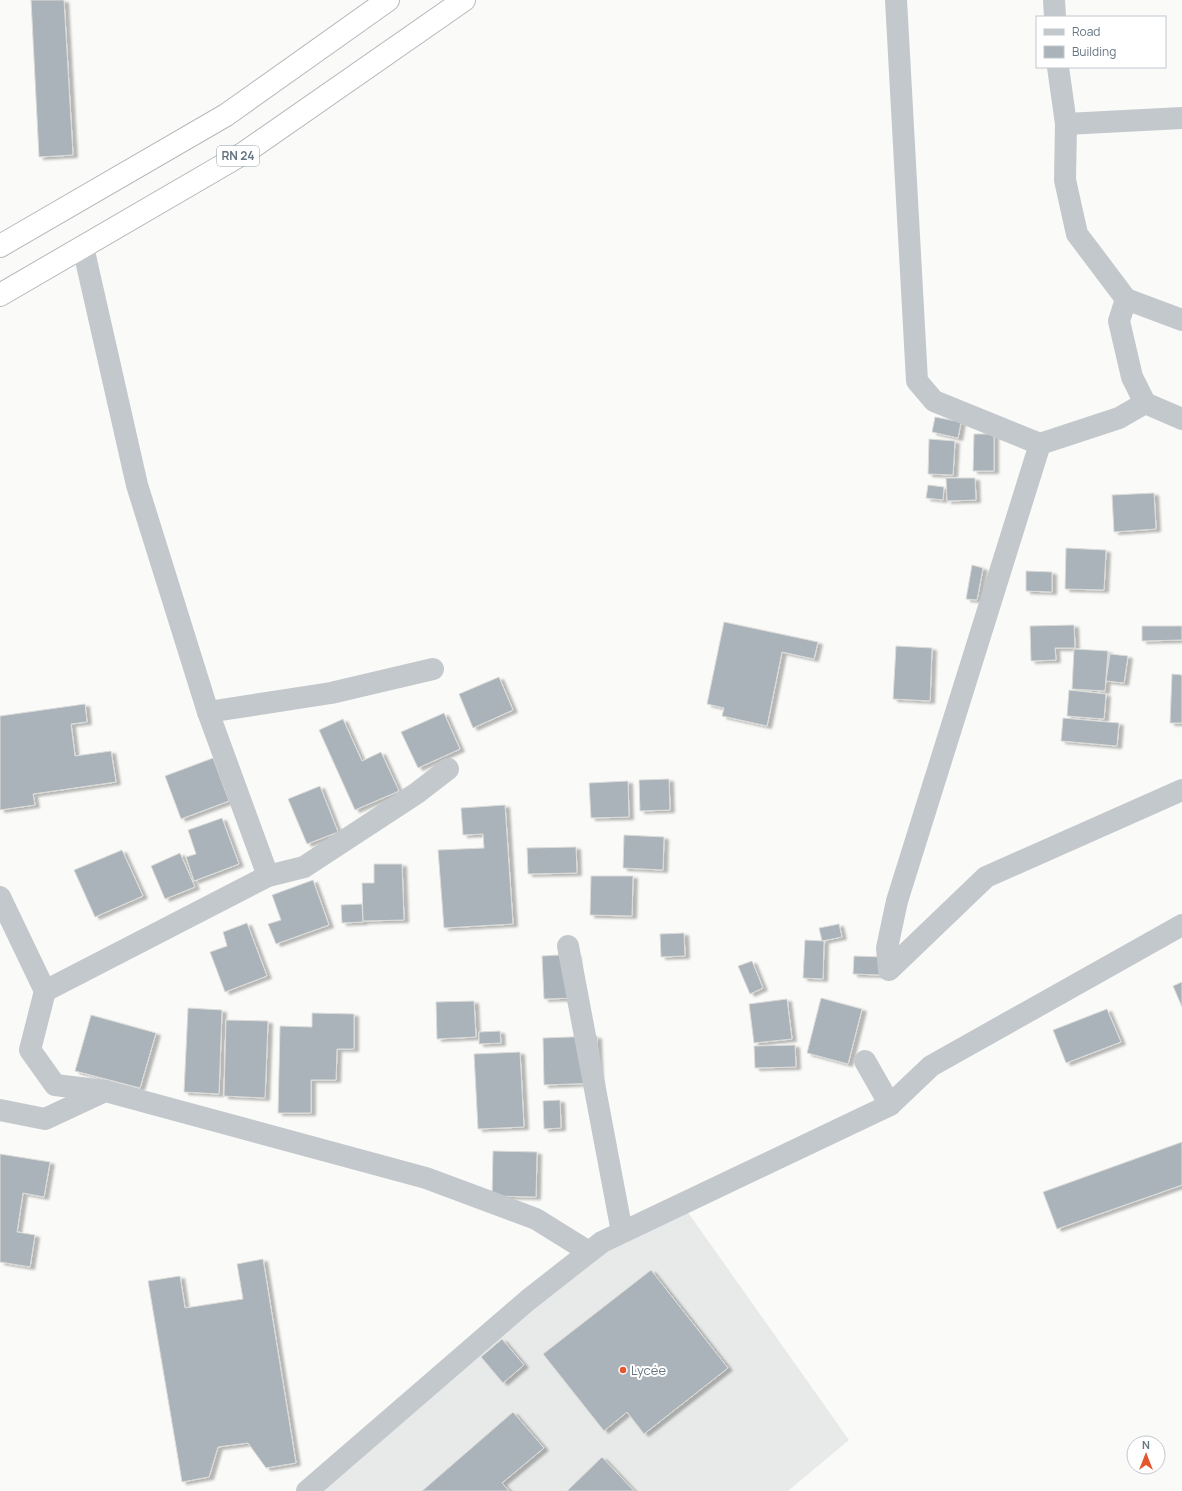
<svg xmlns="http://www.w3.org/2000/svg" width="1182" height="1491" font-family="Manrope,sans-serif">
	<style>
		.built { fill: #e8e9e9 }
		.building { fill: #aab3b9; stroke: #dcdcda; filter: url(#shadow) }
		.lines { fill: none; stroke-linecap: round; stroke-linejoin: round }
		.trunk-casing { stroke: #b4b9bd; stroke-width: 24 }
		.minor { stroke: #c3c8cc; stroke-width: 22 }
		.trunk { stroke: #fff; stroke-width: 22 }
		.poi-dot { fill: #e4572e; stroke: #fff; stroke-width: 1.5 }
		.labels { text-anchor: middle; stroke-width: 4; stroke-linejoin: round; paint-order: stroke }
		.shield { fill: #fff; stroke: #939fa8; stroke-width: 1 }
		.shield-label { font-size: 12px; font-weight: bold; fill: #657683 }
		.poi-label { font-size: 13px; fill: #657683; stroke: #fff; text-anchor: start }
	</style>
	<defs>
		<filter id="shadow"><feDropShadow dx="4.5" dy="2.5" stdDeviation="1" flood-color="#0004"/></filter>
	</defs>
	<rect width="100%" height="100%" fill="#fafaf8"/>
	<polygon class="built" points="682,1204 849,1440 788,1491 307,1491 528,1300"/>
	<g class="building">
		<polygon points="31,0 64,0 73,155 39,157"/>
		<polygon points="935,417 961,422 958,438 932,432"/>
		<polygon points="974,434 994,434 994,471 973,471"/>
		<polygon points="929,439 955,441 953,475 928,474"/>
		<polygon points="946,478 975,478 976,500 947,501"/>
		<polygon points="928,485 944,487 943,500 926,498"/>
		<polygon points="1154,493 1156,529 1114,532 1112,495"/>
		<polygon points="1066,548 1106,550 1104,590 1065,589"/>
		<polygon points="972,565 983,568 977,600 966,599"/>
		<polygon points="1026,571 1052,572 1052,592 1026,591"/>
		<polygon points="724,622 818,642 814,659 782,652 767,726 722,716 724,708 707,704"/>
		<polygon points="1074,625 1075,648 1055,648 1056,660 1031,661 1030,626"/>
		<polygon points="1142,626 1182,626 1182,640 1142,641"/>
		<polygon points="896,646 932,648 930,701 893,699"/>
		<polygon points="1074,649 1108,651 1105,691 1072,689"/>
		<polygon points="1110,654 1128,656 1124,683 1106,681"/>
		<polygon points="1172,674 1182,675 1182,723 1170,723"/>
		<polygon points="499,677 513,710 473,728 459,694"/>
		<polygon points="1069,690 1106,694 1104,719 1067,716"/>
		<polygon points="85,704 87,722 71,724 75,756 111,751 116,782 33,794 35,805 0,810 0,716"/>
		<polygon points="444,713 460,749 418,768 401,732"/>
		<polygon points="1063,718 1119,723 1117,746 1061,741"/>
		<polygon points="343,719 362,761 381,752 399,791 355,810 319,730"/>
		<polygon points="213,758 229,801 181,819 165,776"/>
		<polygon points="669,779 670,810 640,811 639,780"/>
		<polygon points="628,781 629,817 591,818 589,783"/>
		<polygon points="320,786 338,832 307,844 288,799"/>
		<polygon points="505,805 513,924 444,928 438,850 484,848 483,834 463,835 461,808"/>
		<polygon points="222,818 239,864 194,881 186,857 196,854 188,830"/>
		<polygon points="624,835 664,837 663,870 623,868"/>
		<polygon points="576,847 577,873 528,874 527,848"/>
		<polygon points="122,850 143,896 95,917 74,870"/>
		<polygon points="180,853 195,887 165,899 151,866"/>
		<polygon points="374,864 402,864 404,920 363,921 362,883 374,883"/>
		<polygon points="591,876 633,876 632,916 590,915"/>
		<polygon points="313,880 329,925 276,944 268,924 281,920 272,895"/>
		<polygon points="362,904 363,922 342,923 341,905"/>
		<polygon points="247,923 267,976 225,992 210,952 227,946 223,932"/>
		<polygon points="839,924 842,937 822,941 819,928"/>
		<polygon points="684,933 685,956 661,957 660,934"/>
		<polygon points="805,940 824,941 823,979 803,978"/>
		<polygon points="576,954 577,998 544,999 542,956"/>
		<polygon points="854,956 882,957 881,975 853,974"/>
		<polygon points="752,961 763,988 750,994 738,966"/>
		<polygon points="1182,982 1182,1007 1173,986"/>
		<polygon points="821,998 862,1009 848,1064 807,1053"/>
		<polygon points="787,999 792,1039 754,1043 749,1004"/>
		<polygon points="474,1001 476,1037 437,1039 436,1002"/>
		<polygon points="188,1008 222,1010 219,1094 184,1092"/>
		<polygon points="1107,1009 1121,1042 1066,1063 1053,1030"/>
		<polygon points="312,1013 354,1014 354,1049 337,1049 336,1080 311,1080 311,1113 278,1113 280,1026 312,1027"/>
		<polygon points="91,1015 156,1033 140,1088 75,1071"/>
		<polygon points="226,1020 268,1021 265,1098 224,1096"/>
		<polygon points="500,1031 501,1043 479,1044 479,1032"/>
		<polygon points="597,1036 599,1083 544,1085 543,1038"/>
		<polygon points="795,1045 796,1067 755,1068 754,1046"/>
		<polygon points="520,1052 524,1127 478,1129 474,1054"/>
		<polygon points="560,1100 561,1128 544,1129 543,1101"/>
		<polygon points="1182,1142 1182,1185 1057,1229 1043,1192"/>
		<polygon points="493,1151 537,1152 536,1197 492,1196"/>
		<polygon points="0,1154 50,1162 44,1197 23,1193 17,1232 35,1235 30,1267 0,1262"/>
		<polygon points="263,1259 296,1463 266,1468 248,1443 218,1447 209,1477 182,1482 148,1281 180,1276 185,1308 243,1299 237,1264"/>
		<polygon points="651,1270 728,1368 644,1434 627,1412 604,1431 543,1354"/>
		<polygon points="502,1339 524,1365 503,1383 481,1357"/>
		<polygon points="513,1412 544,1448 502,1483 509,1491 422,1491"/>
		<polygon points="602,1457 634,1491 567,1491"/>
	</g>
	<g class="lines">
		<g class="trunk-casing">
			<g id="trunk">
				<polyline points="0,246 226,115 388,0"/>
				<polyline points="0,295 244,153 464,0"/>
			</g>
		</g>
		<g class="minor">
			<polyline points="896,0 917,381 934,401 1040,444 1119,418 1145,403"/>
			<polyline points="1054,0 1055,17"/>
			<polyline points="1058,67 1066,124 1065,180 1077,234 1126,299 1182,320"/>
			<polyline points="1066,124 1182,118"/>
			<polyline points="83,247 137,485 208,712 268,876"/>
			<polyline points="1126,299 1119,321 1132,377 1145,403 1182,419"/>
			<polyline points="1040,444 897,901 887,948 889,970 986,877 1182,790"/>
			<polyline points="208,712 331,693 433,669"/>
			<polyline points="0,897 45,991"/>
			<polyline points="568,946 622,1232"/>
			<polyline points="865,1061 890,1105"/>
			<polyline points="105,1091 55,1085 30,1050 45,991 268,876 304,867 417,793 448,769"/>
			<polyline points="0,1110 45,1119 105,1091 426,1178 536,1219 589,1252"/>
			<polyline points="307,1491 528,1300 602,1242 890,1105 931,1066 1182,925"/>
		</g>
		<use href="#trunk" class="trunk"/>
	</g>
	<circle class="poi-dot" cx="623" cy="1370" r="4"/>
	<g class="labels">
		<rect class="shield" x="217" y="146" width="42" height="20" rx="3"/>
		<g class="shield-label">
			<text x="238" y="160">RN 24</text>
		</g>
		<g class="poi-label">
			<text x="631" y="1375">Lycée</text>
		</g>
	</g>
	<rect x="1036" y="16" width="130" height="52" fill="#ffffff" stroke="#c1c8cd"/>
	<rect x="1044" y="29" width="20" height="6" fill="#c3c8cc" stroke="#c1c8cd"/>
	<text x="1072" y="36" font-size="12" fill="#657683">Road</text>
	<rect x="1044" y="46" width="20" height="12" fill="#aab3b9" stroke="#c1c8cd"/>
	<text x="1072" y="56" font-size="12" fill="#657683">Building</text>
	<g transform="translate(1146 1455)"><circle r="19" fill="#ffffff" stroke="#c1c8cd"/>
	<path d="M0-3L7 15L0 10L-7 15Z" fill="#e4572e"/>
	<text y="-6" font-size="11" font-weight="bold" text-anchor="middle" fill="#657683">N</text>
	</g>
</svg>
